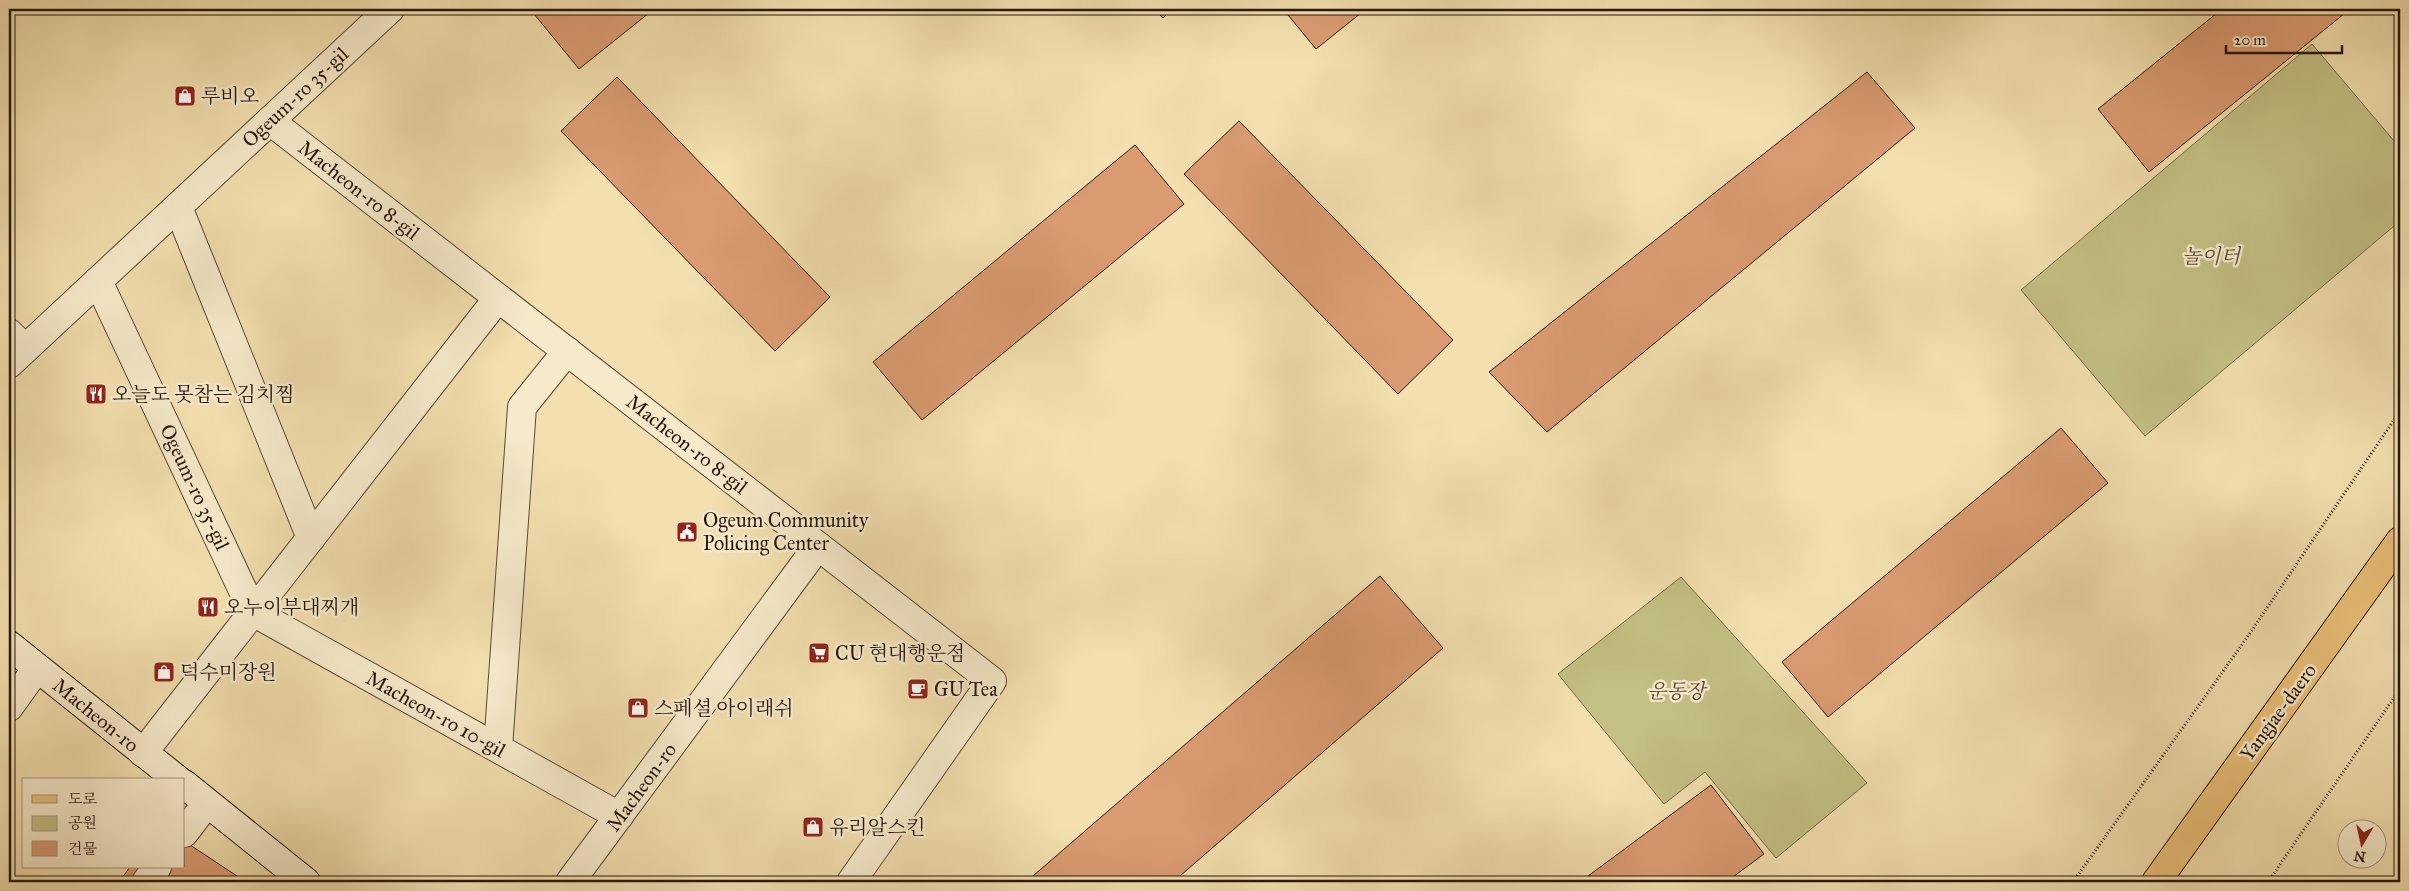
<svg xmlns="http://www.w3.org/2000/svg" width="2409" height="891" font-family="'IM FELL Great Primer','Noto Serif KR',serif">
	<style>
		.green { fill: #c3bf85; stroke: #756a4a }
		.building { fill: #da9b72; stroke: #27160f }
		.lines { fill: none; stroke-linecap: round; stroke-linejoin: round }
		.street-casing { stroke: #5a4837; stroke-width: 30 }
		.secondary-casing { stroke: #27160f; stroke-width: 30 }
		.primary-casing { stroke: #27160f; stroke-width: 30 }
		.path { stroke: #27160f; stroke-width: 3; stroke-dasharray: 1 2.5; stroke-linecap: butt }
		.street { stroke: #f7eacb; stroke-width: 28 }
		.secondary { stroke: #f7eacb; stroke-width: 28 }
		.primary { stroke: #eac078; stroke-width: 28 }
		.labels { text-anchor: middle; stroke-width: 5; stroke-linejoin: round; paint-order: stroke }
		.poi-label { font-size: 20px; fill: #27160f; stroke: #f7eacb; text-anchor: start }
		.street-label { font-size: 20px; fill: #27160f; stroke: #f7eacb }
		.park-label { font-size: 20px; font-style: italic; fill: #564932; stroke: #f7eacb }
	</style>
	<rect width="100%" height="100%" fill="#f3dfaf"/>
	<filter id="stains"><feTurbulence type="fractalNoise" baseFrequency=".004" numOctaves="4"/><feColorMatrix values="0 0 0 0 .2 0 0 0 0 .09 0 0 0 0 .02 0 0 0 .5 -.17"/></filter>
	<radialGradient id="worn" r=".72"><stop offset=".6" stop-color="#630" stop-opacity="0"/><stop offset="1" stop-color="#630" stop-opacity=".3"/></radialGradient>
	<g class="green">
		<polygon points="2312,44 2400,148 2400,221 2145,436 2021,290"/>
		<polygon points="1681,577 1867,783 1776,858 1705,772 1664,804 1558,674"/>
	</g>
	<g class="building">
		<polygon points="530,9 654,9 579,69"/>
		<polygon points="1154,9 1172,9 1163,18"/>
		<polygon points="1283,9 1366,9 1316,49"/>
		<polygon points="2222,9 2350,9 2149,172 2098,109"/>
		<polygon points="1867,72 1915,128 1547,432 1489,372"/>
		<polygon points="617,77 830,297 775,351 561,131"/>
		<polygon points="1239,121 1453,340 1398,394 1184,174"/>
		<polygon points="1135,145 1184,204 922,420 873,362"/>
		<polygon points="2061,428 2108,483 1828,717 1782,662"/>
		<polygon points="1380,576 1443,648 1173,882 1026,882"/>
		<polygon points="1711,785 1764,854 1726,882 1580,882"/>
		<polygon points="184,841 246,882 119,882 130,867 184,867"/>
	</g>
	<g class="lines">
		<g class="street-casing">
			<g id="street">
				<polyline points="270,121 992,681 851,882"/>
				<polyline points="178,207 311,538"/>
				<polyline points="98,281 253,612 619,816"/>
				<polyline points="9,333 25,349"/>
				<polyline points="9,364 390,9"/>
				<polyline points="9,707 37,668"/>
				<polyline points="498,748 522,407 567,351"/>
				<polyline points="143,753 498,298"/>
				<polyline points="184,833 207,803"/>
				<polyline points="146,882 157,867"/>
				<polyline points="570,882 818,546"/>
			</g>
		</g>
		<g class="secondary-casing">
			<g id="secondary">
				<polyline points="9,645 178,780"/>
				<polyline points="184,784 306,882"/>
			</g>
		</g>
		<g class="primary-casing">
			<polyline id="primary" points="2156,882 2400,541"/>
		</g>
		<g class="path">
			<polyline points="2073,882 2246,639 2400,411"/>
			<polyline points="2268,882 2400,689"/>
		</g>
		<use href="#street" class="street"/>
		<use href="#secondary" class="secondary"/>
		<use href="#primary" class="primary"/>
	</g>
	<defs>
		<g id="shop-square" transform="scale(1.125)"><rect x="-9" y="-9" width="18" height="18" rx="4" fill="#8f2418" stroke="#f7eacb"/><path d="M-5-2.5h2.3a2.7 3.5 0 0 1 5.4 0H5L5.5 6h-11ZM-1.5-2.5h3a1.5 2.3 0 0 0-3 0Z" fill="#fff"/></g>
		<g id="restaurant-square" transform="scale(1.125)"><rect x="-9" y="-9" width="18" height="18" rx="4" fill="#8f2418" stroke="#f7eacb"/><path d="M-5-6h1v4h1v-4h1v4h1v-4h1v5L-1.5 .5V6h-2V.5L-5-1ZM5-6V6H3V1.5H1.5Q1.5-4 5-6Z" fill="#fff"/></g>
		<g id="civic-square" transform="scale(1.125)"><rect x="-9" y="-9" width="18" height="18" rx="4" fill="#8f2418" stroke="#f7eacb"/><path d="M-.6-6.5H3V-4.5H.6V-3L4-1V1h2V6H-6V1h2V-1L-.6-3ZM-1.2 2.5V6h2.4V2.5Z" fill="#fff"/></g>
		<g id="supermarket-square" transform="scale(1.125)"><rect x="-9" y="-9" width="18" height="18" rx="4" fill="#8f2418" stroke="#f7eacb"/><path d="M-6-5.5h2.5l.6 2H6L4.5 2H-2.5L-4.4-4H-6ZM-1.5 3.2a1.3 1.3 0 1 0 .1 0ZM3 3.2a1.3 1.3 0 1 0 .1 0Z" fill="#fff"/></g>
		<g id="cafe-square" transform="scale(1.125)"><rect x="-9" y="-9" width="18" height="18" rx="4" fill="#8f2418" stroke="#f7eacb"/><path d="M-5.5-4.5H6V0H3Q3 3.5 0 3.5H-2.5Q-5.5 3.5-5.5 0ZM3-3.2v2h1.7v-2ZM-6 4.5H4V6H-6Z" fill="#fff"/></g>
	</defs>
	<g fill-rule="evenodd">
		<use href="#shop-square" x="185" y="96"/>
		<use href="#restaurant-square" x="96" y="394"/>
		<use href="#civic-square" x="687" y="532"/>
		<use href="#restaurant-square" x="208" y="607"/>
		<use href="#supermarket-square" x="819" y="653"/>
		<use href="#shop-square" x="164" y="672"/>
		<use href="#cafe-square" x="918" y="689"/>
		<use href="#shop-square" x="638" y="708"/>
		<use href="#shop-square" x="813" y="827"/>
	</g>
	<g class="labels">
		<g class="poi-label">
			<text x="201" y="103">루비오</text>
			<text x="112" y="401">오늘도 못참는 김치찜</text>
			<text x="703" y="527">Ogeum Community<tspan x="703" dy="23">Policing Center</tspan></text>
			<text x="224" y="614">오누이부대찌개</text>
			<text x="835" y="660">CU 현대행운점</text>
			<text x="180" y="679">덕수미장원</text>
			<text x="934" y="696">GU Tea</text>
			<text x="654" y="715">스페셜 아이래쉬</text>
			<text x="829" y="834">유리알스킨</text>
		</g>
		<g class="street-label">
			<text transform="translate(295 97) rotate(-43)" y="7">Ogeum-ro 35-gil</text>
			<text transform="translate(359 190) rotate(38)" y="7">Macheon-ro 8-gil</text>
			<text transform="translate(687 444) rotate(38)" y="7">Macheon-ro 8-gil</text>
			<text transform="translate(195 487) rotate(65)" y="7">Ogeum-ro 35-gil</text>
			<text transform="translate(2278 712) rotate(-54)" y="7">Yangjae-daero</text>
			<text transform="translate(436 714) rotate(29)" y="7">Macheon-ro 10-gil</text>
			<text transform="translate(96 715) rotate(39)" y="7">Macheon-ro</text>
			<text transform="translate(641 787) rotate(-54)" y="7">Macheon-ro</text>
		</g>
		<g class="park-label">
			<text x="2211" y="263">놀이터</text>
			<text x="1676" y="698">운동장</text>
		</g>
	</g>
	<rect width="2409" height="891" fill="none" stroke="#f3dfaf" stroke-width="30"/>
	<rect x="10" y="10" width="2389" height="871" fill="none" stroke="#27160f" stroke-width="2.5"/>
	<rect x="15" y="15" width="2379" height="861" fill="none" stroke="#27160f"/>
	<rect x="22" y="778" width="162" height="90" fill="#f7eacb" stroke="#a49580"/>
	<rect x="32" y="795" width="25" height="8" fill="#eac078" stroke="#a49580"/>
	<text x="68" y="804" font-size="15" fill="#27160f">도로</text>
	<rect x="32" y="816" width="25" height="15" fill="#c3bf85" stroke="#a49580"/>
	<text x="68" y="828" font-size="15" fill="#27160f">공원</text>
	<rect x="32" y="841" width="25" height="15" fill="#da9b72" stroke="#a49580"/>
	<text x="68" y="854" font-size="15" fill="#27160f">건물</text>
	<g transform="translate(2362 844) rotate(189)"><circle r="24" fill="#f7eacb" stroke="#a49580"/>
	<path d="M0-4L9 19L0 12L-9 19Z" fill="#8f2418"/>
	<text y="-8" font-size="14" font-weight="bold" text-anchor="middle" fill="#27160f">N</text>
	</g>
	<path d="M2226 45v8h116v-8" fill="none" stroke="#27160f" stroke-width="2.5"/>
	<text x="2234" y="45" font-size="15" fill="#27160f" stroke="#f7eacb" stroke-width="4" paint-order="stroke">20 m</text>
	<rect width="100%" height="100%" filter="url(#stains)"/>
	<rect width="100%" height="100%" fill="url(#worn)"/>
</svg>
